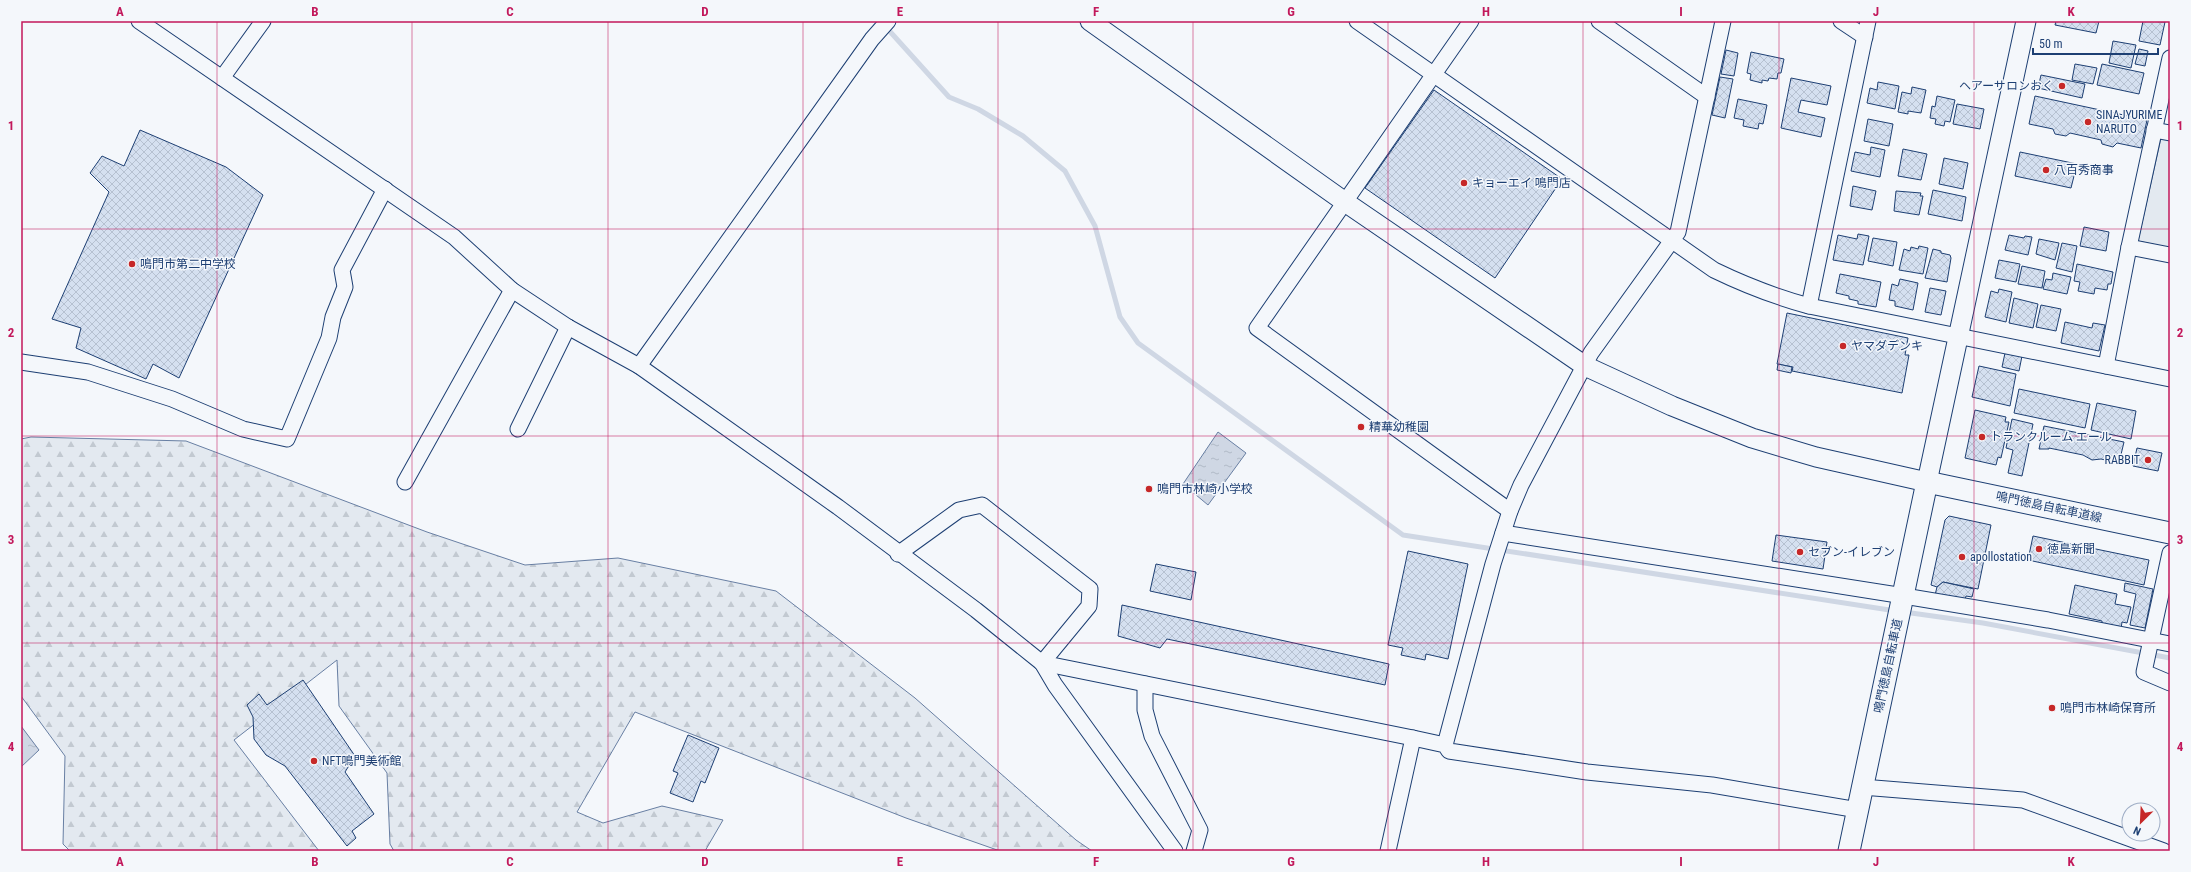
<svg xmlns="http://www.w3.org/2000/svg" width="2191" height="872" font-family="'Roboto Condensed','Noto Sans JP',sans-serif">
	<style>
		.green { fill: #e3e9f0; stroke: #687fa3 }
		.forest { fill: url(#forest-firs); stroke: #687fa3 }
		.water { fill: url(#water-ripples); stroke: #687fa3 }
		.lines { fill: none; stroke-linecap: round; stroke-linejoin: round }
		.stream { stroke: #cfd7e4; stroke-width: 5 }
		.building { fill: url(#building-cross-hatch); stroke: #1d3f73 }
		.minor-casing { stroke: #1d3f73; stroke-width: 17 }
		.tertiary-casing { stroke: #1d3f73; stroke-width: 21 }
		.secondary-casing { stroke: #1d3f73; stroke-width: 23 }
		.minor { stroke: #f4f7fb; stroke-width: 15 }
		.tertiary { stroke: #f4f7fb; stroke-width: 19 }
		.secondary { stroke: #f4f7fb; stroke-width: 21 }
		.grid { fill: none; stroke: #c2185b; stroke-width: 1; stroke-opacity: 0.55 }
		.poi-dot { fill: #c62828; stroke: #f4f7fb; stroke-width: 1.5 }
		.labels { text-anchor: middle; stroke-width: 3; stroke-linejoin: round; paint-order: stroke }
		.poi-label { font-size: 12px; fill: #1d3f73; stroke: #f4f7fb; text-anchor: start }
		.street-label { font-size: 12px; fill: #1d3f73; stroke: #f4f7fb }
		.neatline { fill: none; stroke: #c2185b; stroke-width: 1.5 }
		.grid-label { font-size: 13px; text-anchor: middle; font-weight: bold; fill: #c2185b }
	</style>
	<defs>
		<pattern id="forest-firs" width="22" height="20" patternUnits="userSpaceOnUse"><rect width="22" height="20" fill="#e3e9f0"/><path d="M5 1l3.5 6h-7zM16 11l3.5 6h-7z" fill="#c2c9d1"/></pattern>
		<pattern id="water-ripples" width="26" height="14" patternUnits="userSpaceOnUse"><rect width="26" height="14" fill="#cfd7e4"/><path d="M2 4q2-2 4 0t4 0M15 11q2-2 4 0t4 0" fill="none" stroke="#b1bac7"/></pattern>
		<pattern id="building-cross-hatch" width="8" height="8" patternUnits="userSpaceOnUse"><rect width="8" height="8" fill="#d5e0f0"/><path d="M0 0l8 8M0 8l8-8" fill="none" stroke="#b6c1d1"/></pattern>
	</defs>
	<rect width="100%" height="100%" fill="#f4f7fb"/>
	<polygon class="green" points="2161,138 2170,140 2170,248 2138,241"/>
	<polygon class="forest" points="31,437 186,441 427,532 525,565 618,558 776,591 915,698 1076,840 1092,851 1000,851 906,818 635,712 577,812 603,823 662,806 723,820 705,851 394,851 390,844 387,773 339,706 337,660 234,740 319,851 70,851 63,844 65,756 21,696 21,439"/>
	<g class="water">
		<polygon points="1218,432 1246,453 1208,505 1183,484"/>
		<polygon points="21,726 39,750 21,767"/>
	</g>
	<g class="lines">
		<g class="stream">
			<polyline points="885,26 949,97 978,109 1023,136 1065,171 1095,226 1120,317 1138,343 1403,535 1896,611"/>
			<polyline points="1904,612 1983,623 2170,658"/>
		</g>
	</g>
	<g class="building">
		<polygon points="2056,21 2099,21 2096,33 2055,25"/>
		<polygon points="2143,21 2165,22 2160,45 2139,41"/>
		<polygon points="2113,41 2136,45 2131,68 2109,63"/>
		<polygon points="2139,49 2148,51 2145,66 2135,64"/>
		<polygon points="1726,50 1738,53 1734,76 1721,74"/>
		<polygon points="1751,52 1784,59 1781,73 1778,73 1777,79 1769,78 1768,81 1762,80 1762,83 1750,80 1751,74 1747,73"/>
		<polygon points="2075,64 2097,68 2093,84 2072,80"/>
		<polygon points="2102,64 2144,73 2139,94 2097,85"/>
		<polygon points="2041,75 2085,84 2082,98 2038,88"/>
		<polygon points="1720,77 1733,79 1725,118 1712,115"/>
		<polygon points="1791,78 1831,86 1827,105 1801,100 1798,112 1825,118 1821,137 1781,128"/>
		<polygon points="1878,82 1899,86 1895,109 1867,103 1870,88 1877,90"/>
		<polygon points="1912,87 1926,90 1921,113 1908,111 1908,114 1898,112 1902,92 1911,94"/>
		<polygon points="1434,90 1562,179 1495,278 1365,188"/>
		<polygon points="1937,96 1955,100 1950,122 1945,121 1944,126 1935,124 1936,119 1930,118 1932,106 1935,107"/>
		<polygon points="2035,96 2147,120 2141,148 2117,143 2113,147 2102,144 2101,140 2070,133 2066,136 2055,134 2053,129 2029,124"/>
		<polygon points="1738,99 1767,105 1763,124 1759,123 1758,129 1743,126 1744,120 1734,118"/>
		<polygon points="1957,104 1984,109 1980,129 1953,124"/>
		<polygon points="1868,119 1893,124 1889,146 1864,141"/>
		<polygon points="140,130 226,167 263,195 179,378 153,364 146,379 76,348 81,328 52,319 109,192 90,173 102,156 124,166"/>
		<polygon points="1871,147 1885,150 1880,177 1851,171 1855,152 1870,155"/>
		<polygon points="1903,149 1927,154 1921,180 1898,176"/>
		<polygon points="2020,152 2077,164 2071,188 2015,176"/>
		<polygon points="1944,158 1968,163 1963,189 1939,184"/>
		<polygon points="1853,186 1876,191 1872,210 1850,206"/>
		<polygon points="1933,190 1966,197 1962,221 1928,214"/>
		<polygon points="1896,191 1921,193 1920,196 1923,196 1919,215 1894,211"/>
		<polygon points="2084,227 2109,232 2106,251 2080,246"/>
		<polygon points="1858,234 1869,236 1863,265 1833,260 1838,235 1857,239"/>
		<polygon points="2009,235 2024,238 2025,236 2032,237 2028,255 2005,250"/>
		<polygon points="1873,238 1897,242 1893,266 1868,261"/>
		<polygon points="2039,239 2059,243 2055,260 2036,254"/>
		<polygon points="2062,243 2077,246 2072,272 2056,268"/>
		<polygon points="1919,246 1928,248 1923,274 1899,270 1904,249 1910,251 1911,247 1918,249"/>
		<polygon points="1933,249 1941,251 1941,253 1950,255 1951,258 1947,282 1925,278"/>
		<polygon points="1999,260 2020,264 2016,282 1995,278"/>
		<polygon points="2077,264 2113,272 2111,284 2108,284 2107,290 2095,288 2094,294 2078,291 2080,282 2074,281"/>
		<polygon points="2022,266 2045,271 2042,288 2018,284"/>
		<polygon points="2053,273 2071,277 2067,294 2043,289 2046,279 2052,280"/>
		<polygon points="1840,274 1881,282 1876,307 1858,304 1858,301 1849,299 1849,296 1836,293"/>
		<polygon points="1900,279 1918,283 1913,310 1895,306 1895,301 1889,300 1892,284 1898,286"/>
		<polygon points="1930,288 1946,291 1941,315 1925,312"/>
		<polygon points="1999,289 2012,292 2006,322 1985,317 1991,291 1998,293"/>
		<polygon points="2014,298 2038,304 2033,328 2009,323"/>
		<polygon points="2041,305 2061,309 2056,331 2036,327"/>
		<polygon points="1787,313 1908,338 1905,355 1909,355 1902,393 1792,371 1793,367 1777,364"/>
		<polygon points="2065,322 2092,328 2093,323 2105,325 2099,351 2061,343"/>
		<polygon points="2005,353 2022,356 2019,371 2002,367"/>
		<polygon points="1778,364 1792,367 1791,373 1777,370"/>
		<polygon points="1979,366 2016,374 2010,406 1972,397"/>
		<polygon points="2019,389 2090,404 2085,428 2014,413"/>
		<polygon points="2097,403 2136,411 2131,439 2091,430"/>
		<polygon points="1975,410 2006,417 2005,422 2009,422 2001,458 1998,457 1996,465 1965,458"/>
		<polygon points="2012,419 2033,424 2022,476 2008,473 2013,450 2006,448"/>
		<polygon points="2044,426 2124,442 2119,463 2101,459 2092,460 2083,455 2049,448 2049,449 2039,449"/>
		<polygon points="2137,448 2162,453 2158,471 2133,466"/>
		<polygon points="1949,516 1991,525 1978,589 1943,582 1937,587 1931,585 1945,520"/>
		<polygon points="1776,535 1827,542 1823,569 1772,561"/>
		<polygon points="2033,536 2149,560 2144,585 2028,560"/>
		<polygon points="1408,551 1468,564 1448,659 1426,654 1425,660 1401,655 1403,648 1388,645"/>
		<polygon points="1156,564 1196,572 1191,600 1150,591"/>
		<polygon points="1943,582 1974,589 1972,597 1966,596 1965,600 1935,595 1937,587"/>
		<polygon points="2125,583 2153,589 2145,628 2130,625 2136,594 2124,591"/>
		<polygon points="2075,585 2117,594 2115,604 2131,607 2127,623 2122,622 2121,629 2102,625 2102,621 2069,614"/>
		<polygon points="1122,605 1389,664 1385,685 1167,639 1160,648 1118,636"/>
		<polygon points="303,680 355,756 345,772 374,814 352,831 356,838 347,846 285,766 266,755 254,739 253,717 247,705 259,694 267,705"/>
		<polygon points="688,735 719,748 705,783 701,781 693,802 670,793 678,773 673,771"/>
	</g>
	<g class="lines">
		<g class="minor-casing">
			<g id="minor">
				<polyline points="139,21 454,237 512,290 568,327 639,366 838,507 976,610 1042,663 1055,685 1175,851"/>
				<path d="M1357,21L1714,270C1745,285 1776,297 1809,306L2170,379"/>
				<polyline points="1471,21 1257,328 1510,511"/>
				<polyline points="1599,21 1707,97"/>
				<polyline points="1841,21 1865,37"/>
				<polyline points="222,78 263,21"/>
				<polyline points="2154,130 2170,133"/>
				<polyline points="2129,247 2170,255"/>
				<polyline points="1809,306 1868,21"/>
				<polyline points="21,362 88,372 172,399 243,429 287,439 329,338 333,317 345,287 342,270 385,189"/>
				<polyline points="639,366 872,39 888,21"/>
				<polyline points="2106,366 2129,247 2170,58"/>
				<polyline points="518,429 568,327"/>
				<polyline points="405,482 512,290"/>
				<polyline points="1503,533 1904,596 2048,620 2170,644"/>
				<polyline points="2170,553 2144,672 2170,683"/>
				<polyline points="898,554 959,510 982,505 1090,589 1089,606 1042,663"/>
				<polyline points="1042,663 1413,738 1445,745 1449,751 1587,772 1712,785 1858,810"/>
				<polyline points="1145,684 1145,710 1152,736 1200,830 1194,851"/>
				<polyline points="1445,745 1493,564 1510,511 1521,485 1591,353 1678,232 1723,21"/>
				<polyline points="1862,787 2023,800 2164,851"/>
				<polyline points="1388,851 1413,738"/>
			</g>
		</g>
		<g class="tertiary-casing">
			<polyline id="tertiary" points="1090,21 1345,202 1585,366 1672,406 1752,438 1816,457 1927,482 2026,21"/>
		</g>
		<g class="secondary-casing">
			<polyline id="secondary" points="1849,851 1927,482 2170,533"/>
		</g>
		<use href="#minor" class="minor"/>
		<use href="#tertiary" class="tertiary"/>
		<use href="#secondary" class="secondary"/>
	</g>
	<path class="grid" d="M217,21V851M412,21V851M608,21V851M803,21V851M998,21V851M1193,21V851M1388,21V851M1583,21V851M1779,21V851M1974,21V851M21,229H2170M21,436H2170M21,643H2170"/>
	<g class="poi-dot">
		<circle cx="2062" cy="86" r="4"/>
		<circle cx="2088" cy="122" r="4"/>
		<circle cx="2046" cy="170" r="4"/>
		<circle cx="1464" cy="183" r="4"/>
		<circle cx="132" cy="264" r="4"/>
		<circle cx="1843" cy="346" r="4"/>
		<circle cx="1361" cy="427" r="4"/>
		<circle cx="1982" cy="437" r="4"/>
		<circle cx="2148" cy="460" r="4"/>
		<circle cx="1149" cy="489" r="4"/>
		<circle cx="2039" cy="549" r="4"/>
		<circle cx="1800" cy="552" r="4"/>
		<circle cx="1962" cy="557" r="4"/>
		<circle cx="2052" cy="708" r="4"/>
		<circle cx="314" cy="761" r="4"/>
	</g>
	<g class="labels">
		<g class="poi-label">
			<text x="2054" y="90" text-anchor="end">ヘアーサロンおく</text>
			<text x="2096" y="119">SINAJYURIME<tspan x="2096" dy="14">NARUTO</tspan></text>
			<text x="2054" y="174">八百秀商事</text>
			<text x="1472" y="187">キョーエイ 鳴門店</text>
			<text x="140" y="268">鳴門市第二中学校</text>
			<text x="1851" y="350">ヤマダデンキ</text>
			<text x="1369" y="431">精華幼稚園</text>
			<text x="1990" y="441">トランクルーム エール</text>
			<text x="2140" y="464" text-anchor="end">RABBIT</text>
			<text x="1157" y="493">鳴門市林崎小学校</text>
			<text x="2047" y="553">徳島新聞</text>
			<text x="1808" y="556">セブン-イレブン</text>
			<text x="1970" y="561">apollostation</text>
			<text x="2060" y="712">鳴門市林崎保育所</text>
			<text x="322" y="765">NFT鳴門美術館</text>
		</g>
		<g class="street-label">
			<text transform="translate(2049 507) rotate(12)" y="4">鳴門徳島自転車道線</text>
			<text transform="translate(1888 666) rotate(-78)" y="4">鳴門徳島自転車道</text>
		</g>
	</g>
	<rect width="2191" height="872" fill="none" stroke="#f4f7fb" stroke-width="44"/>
	<g transform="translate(2141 822) rotate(204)"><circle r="19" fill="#f4f7fb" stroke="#9eadc5"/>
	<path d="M0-3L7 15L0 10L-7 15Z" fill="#c62828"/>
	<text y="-6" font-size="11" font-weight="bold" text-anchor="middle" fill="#1d3f73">N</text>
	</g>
	<path d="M2033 48v6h125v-6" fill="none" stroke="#1d3f73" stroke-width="2"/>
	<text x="2039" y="48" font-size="12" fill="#1d3f73" stroke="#f4f7fb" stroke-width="3" paint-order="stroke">50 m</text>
	<rect x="22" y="22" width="2147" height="828" class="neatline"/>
	<g class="grid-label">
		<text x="120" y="16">A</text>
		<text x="315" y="16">B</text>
		<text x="510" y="16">C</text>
		<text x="705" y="16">D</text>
		<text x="900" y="16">E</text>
		<text x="1096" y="16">F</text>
		<text x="1291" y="16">G</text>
		<text x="1486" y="16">H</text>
		<text x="1681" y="16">I</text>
		<text x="1876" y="16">J</text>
		<text x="2071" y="16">K</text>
		<text x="11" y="130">1</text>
		<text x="2180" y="130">1</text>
		<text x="11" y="337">2</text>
		<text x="2180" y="337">2</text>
		<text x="11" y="544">3</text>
		<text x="2180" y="544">3</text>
		<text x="11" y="751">4</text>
		<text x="2180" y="751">4</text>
		<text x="120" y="866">A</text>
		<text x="315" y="866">B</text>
		<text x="510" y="866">C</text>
		<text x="705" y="866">D</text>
		<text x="900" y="866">E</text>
		<text x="1096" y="866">F</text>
		<text x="1291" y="866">G</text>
		<text x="1486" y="866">H</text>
		<text x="1681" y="866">I</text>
		<text x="1876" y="866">J</text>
		<text x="2071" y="866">K</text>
	</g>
</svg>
